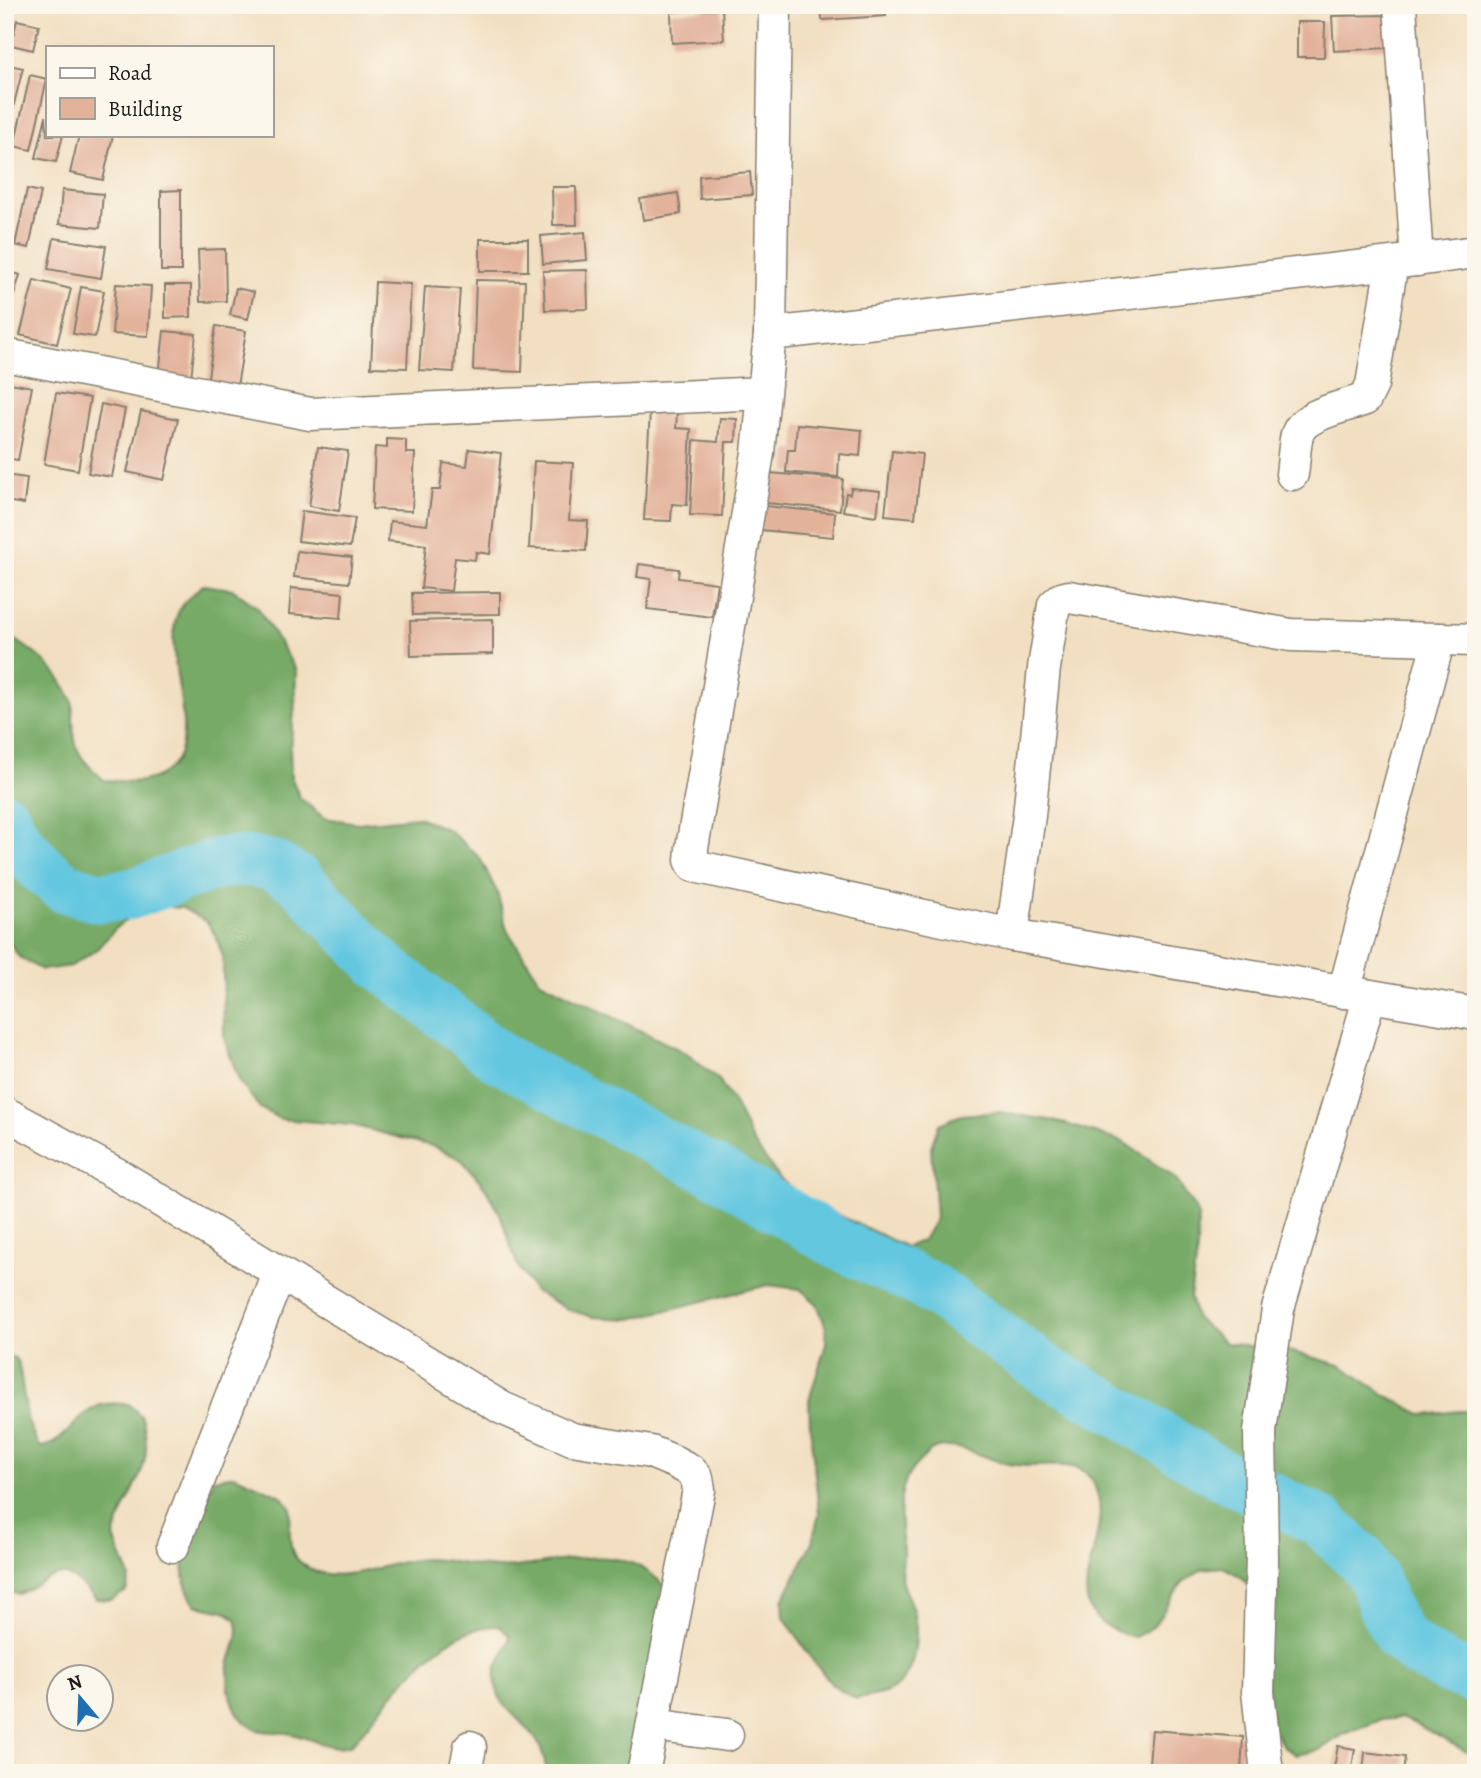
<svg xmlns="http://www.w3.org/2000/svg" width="1481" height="1778" font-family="Alegreya,serif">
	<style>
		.forest { fill: #7a6; stroke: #4a6341; stroke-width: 2 }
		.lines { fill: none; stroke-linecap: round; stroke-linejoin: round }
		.river { stroke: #63c7e0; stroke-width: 51 }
		.building { fill: #e3b29b }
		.minor-casing { stroke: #877e6e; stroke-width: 35 }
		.minor { stroke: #fff; stroke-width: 32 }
	</style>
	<rect width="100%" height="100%" fill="#fbf7ec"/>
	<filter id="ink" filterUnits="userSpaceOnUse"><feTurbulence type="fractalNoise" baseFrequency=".0143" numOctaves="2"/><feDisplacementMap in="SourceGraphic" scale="14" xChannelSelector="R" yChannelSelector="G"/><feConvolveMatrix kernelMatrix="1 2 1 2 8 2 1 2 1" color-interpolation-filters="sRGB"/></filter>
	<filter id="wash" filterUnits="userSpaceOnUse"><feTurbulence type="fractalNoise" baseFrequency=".00686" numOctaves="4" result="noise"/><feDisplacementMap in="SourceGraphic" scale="28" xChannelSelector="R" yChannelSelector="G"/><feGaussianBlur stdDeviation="1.57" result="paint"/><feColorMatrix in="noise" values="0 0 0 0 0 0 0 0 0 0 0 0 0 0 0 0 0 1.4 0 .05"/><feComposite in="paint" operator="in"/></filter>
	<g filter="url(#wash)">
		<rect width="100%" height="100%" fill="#f2dfc1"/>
		<g class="forest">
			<path d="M203,585L232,589L258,608L296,670L295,704L290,747L291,777L300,798L324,818L358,823L418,817L449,830L480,858L497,892L507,930L540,981L686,1053L719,1080L736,1107L752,1141L781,1180L813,1203L906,1247L923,1240L936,1218L931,1147L939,1124L961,1115L999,1112L1056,1121L1123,1142L1175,1178L1198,1214L1197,1251L1190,1297L1196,1318L1225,1343L1289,1351L1340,1365L1389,1397L1423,1415L1460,1411L1476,1412V1757L1416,1724L1400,1718L1381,1720L1346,1733L1319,1750L1296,1755L1283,1746L1272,1727L1256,1596L1240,1576L1223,1567L1202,1569L1182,1583L1153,1627L1135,1637C1039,1615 1119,1542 1095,1487C1091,1477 1083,1468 1072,1467C1050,1463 1027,1469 1004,1463C982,1457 954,1440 932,1450C928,1452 923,1458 920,1461C893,1485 901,1519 903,1551C904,1561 899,1572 902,1582C904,1591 909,1599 912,1607C920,1633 917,1680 887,1692C878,1696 866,1697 856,1699L833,1685L813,1661L784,1617L783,1600L812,1542L819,1514L810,1425L809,1400L826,1344V1328L817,1304L800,1289L768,1285L631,1319L592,1317L567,1309L534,1291L517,1264L500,1214L484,1186L462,1160L435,1147L352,1125L280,1119L260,1108L239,1080L224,1039L223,957L216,937L207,922L182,908L159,906L140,911L118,926L96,950L71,966L42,970L19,957L5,936V633C31,649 59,669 71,698C74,704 73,713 73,720C74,753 80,758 104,780C116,781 130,783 142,781C227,766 148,650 183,604C188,597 197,591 203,585Z"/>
			<path d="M5,1356L15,1358L19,1365L28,1422L39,1447C68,1445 77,1409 105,1404C113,1403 121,1404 129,1404C132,1408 138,1412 141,1416C144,1420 144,1427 145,1432C153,1473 121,1501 114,1538L130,1577L126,1591L111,1600L96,1599C60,1562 60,1573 19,1594L5,1592Z"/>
			<path d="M234,1475L280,1495L291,1507C291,1522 286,1547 297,1559C328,1591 377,1565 414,1560C442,1556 471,1568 499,1568C558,1567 625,1534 668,1591L643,1773H547C545,1761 543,1751 537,1741C523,1718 490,1704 496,1672C497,1660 508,1651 510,1636L499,1626C435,1626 391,1700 352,1744C333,1752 314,1740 296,1735C284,1731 270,1733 258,1730C235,1722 225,1689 229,1666C232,1650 242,1636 236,1619L225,1611L196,1605C166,1566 197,1518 214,1479Z"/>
		</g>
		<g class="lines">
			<polyline class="river" points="5,818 17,841 41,868 64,887 98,897 128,895 219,863 251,861 274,866 299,881 379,963 498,1057 725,1177 842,1246 930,1287 1047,1371 1115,1409 1219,1473 1321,1522 1362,1560 1375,1582 1384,1608 1399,1636 1418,1652 1448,1669 1476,1679"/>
		</g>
		<g id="blocks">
			<g class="building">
				<polygon points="821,5 886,5 886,16 822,20"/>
				<polygon points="722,9 724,40 672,43 671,12"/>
				<polygon points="1386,15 1387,48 1334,51 1332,16"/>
				<polygon points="17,20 39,25 33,50 11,45"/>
				<polygon points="1297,22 1325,22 1324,57 1297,57"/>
				<polygon points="5,64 23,68 6,136 5,136"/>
				<polygon points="30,75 47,79 31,150 14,146"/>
				<polygon points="46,116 47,135 63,135 56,162 36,158"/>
				<polygon points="79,135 113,135 103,180 70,173"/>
				<polygon points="750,172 752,195 700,199 699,176"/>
				<polygon points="552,187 576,187 577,225 553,225"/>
				<polygon points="27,189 41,192 29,248 15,245"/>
				<polygon points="62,190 103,194 100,228 59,224"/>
				<polygon points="181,190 181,271 161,271 161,191"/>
				<polygon points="678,193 681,214 643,220 640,199"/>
				<polygon points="585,232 587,260 543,264 541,236"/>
				<polygon points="54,238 106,246 101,278 48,269"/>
				<rect x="480" y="239" width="48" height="32"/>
				<polygon points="225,249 226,301 200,302 198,250"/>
				<polygon points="5,270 20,275 6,322 5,322"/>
				<polygon points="587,270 588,309 545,310 543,271"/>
				<polygon points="34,280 71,289 57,344 20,335"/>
				<polygon points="476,280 525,281 522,372 473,370"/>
				<polygon points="375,282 411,284 407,368 371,367"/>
				<polygon points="116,284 151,286 148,336 112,334"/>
				<polygon points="165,285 191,285 191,317 165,318"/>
				<polygon points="81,287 104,291 95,337 73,334"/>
				<polygon points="425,287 460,289 454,372 419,370"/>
				<polygon points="236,288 254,292 248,319 230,315"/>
				<polygon points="216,326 246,331 237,387 207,383"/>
				<polygon points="164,331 196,334 191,378 159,375"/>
				<polygon points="5,382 32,387 18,460 5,458"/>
				<polygon points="56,393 90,398 78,470 44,464"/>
				<polygon points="101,404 125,409 112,477 88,473"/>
				<polygon points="141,411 178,419 164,480 127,472"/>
				<polygon points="650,411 677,413 676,428 691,429 687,505 672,504 671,521 644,520"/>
				<polygon points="720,418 737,419 736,442 726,442 722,516 690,515 694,440 718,442"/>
				<polygon points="797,424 862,430 860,456 839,454 838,477 786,472 788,450 795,450"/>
				<polygon points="387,439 406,440 406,453 415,453 412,511 372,509 375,447 387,448"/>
				<polygon points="318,447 348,451 339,511 309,506"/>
				<polygon points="469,449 501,453 490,554 476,552 475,560 455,558 451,591 421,588 426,545 388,541 390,521 427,525 432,490 440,490 443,463 467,466"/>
				<polygon points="892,451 922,454 915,518 885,515"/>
				<polygon points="534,461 573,463 569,520 588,521 586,551 529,548"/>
				<polygon points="769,473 843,479 840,510 766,503"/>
				<polygon points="5,475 27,478 24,504 5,501"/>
				<polygon points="851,488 880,491 877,516 843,511 846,493 850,494"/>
				<polygon points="764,506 835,513 833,537 761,530"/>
				<polygon points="302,511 355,518 350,547 298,541"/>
				<polygon points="297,551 352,557 349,583 294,577"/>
				<polygon points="639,564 679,569 678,578 717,583 712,617 647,609 651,579 637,577"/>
				<polygon points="291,588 343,593 341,618 289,614"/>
				<polygon points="500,592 500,614 413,615 412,593"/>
				<polygon points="493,619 493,654 411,656 410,621"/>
				<polygon points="1152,1730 1243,1737 1241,1773 1148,1773"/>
				<polygon points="1338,1746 1355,1749 1351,1773 1333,1773"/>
				<polygon points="1365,1752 1405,1757 1403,1773 1363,1773"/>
			</g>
		</g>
	</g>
	<g filter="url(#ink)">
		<use href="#blocks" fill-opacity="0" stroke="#877e6e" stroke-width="2"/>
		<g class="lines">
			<g class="minor-casing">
				<g id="minor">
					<polyline points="775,5 770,334 758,453 692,848 691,860 694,866 1012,935 1476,1014"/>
					<polyline points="1400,5 1417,260"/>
					<polyline points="770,334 1392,263 1476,252"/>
					<polyline points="5,355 310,414 763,393"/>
					<path d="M1292,474C1294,461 1294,447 1297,435C1303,413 1346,407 1365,399L1372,385L1392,263"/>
					<polyline points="1012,935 1029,816 1044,668 1054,605 1061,599 1069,597 1291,635 1476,640"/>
					<polyline points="1344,992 1439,639"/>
					<polyline points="5,1113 115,1173 502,1408 572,1439 651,1452 675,1462 690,1470 697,1478 699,1490 643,1773"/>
					<polyline points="173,1546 279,1274"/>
					<polyline points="653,1725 727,1735"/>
					<polyline points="465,1773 470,1747"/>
					<polyline points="1267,1773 1258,1692 1262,1556 1260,1431 1278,1309 1370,996"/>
				</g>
			</g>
			<use href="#minor" class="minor"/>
		</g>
	</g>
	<rect width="1481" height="1778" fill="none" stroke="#fbf7ec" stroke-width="28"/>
	<rect x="46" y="46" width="228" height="91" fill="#fbf7ec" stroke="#a29f99" stroke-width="2"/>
	<rect x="60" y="68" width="35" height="10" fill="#ffffff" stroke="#a29f99" stroke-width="2"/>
	<text x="108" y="80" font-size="21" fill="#1c1c1c">Road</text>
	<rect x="60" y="98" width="35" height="21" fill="#e3b29b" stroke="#a29f99" stroke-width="2"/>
	<text x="108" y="116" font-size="21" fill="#1c1c1c">Building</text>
	<g transform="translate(80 1698) rotate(341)"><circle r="33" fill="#fbf7ec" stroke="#a29f99" stroke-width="2"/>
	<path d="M0-5L12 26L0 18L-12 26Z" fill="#1f6fb2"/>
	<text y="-10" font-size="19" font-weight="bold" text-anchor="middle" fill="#1c1c1c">N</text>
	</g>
</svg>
